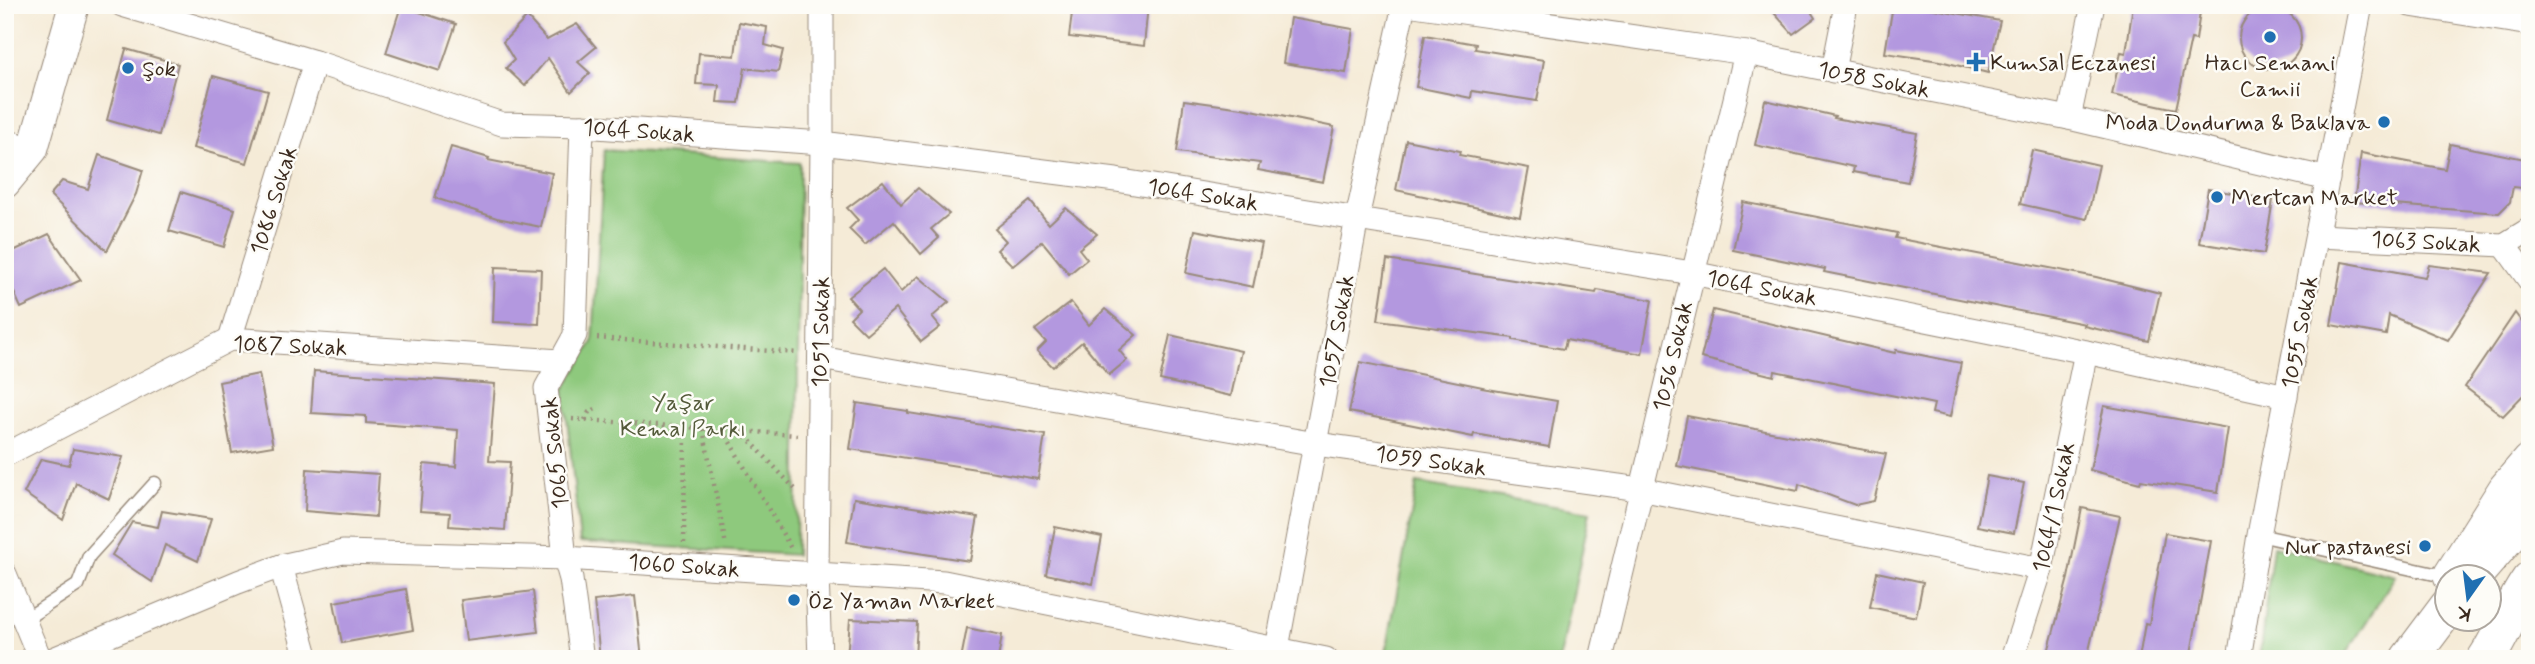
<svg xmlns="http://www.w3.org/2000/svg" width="2535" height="664" font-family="Mynerve,sans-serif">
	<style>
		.green { fill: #8ec97d; stroke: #647a4e; stroke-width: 2 }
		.building { fill: #b398df }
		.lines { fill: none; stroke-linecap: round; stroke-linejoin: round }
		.service-casing { stroke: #988a7a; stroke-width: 15 }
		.minor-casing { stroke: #988a7a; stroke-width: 25 }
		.tertiary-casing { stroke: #988a7a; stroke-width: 32 }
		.primary-casing { stroke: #988a7a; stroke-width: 39 }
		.path { stroke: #988a7a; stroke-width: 4.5; stroke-dasharray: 2 5; stroke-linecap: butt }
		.service { stroke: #fff; stroke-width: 12 }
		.minor { stroke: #fff; stroke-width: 23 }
		.tertiary { stroke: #fff; stroke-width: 30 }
		.primary { stroke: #fff; stroke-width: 37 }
		.poi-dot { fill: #1f6fb2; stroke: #fdfcf7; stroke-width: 2.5 }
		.labels { text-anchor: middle; stroke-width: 5; stroke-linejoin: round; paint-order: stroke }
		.poi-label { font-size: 23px; fill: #3b2a1e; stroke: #fdfcf7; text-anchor: start }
		.street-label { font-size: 23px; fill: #3b2a1e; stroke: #fdfcf7 }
		.park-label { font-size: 23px; fill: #545a3a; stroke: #fdfcf7 }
	</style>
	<rect width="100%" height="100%" fill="#fdfcf7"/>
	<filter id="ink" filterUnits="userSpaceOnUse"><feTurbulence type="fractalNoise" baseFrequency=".0143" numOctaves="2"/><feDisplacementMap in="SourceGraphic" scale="14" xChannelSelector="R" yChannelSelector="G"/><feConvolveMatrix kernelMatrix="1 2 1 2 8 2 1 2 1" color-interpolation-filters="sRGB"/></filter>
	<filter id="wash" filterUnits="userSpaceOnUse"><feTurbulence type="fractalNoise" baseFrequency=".00686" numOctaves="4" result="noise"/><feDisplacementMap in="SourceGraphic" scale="28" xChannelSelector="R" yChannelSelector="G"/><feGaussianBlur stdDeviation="1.57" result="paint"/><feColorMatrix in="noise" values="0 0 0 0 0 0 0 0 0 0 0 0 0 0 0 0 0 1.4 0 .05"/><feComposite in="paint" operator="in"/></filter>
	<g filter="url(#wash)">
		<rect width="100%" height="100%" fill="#f5ebd7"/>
		<g class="green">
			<polygon points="604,150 800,163 796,555 580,542 564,390 593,342"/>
			<polygon points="1417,483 1590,512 1560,659 1427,659 1386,653"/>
			<polygon points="2273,546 2395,576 2343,659 2259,659"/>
		</g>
		<g id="blocks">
			<g class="building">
				<polygon points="1073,5 1148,5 1144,46 1069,37"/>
				<polygon points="1767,5 1807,5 1815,18 1793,34"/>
				<polygon points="1893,5 1912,5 2000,21 1988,73 1940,61 1885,53"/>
				<polygon points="2133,5 2201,5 2196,40 2191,39 2176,109 2112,95 2121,52 2126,53"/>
				<polygon points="401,6 456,24 440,71 386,53"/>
				<circle cx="2270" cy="38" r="31"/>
				<polygon points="527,17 547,40 577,24 596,47 578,62 590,73 571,92 548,58 525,86 506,68 514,60 503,42"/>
				<polygon points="1290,18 1353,29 1346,73 1283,63"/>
				<polygon points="739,22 767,27 765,45 783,50 778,72 745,68 739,103 717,102 719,85 696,84 699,53 735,56"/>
				<polygon points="1425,35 1476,44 1475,49 1544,60 1537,101 1472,91 1471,98 1416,87"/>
				<polygon points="126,49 178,64 159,135 107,120"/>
				<polygon points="213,76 268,91 247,163 193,148"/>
				<polygon points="1184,100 1242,108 1334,127 1323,182 1258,170 1260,163 1177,152"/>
				<polygon points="1765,100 1835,116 1834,118 1917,133 1908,182 1853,172 1854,167 1755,145"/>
				<polygon points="1406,140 1460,151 1459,155 1529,168 1520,217 1396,190"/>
				<polygon points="2450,144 2530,160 2530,189 2513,187 2510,202 2499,213 2354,202 2361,153 2445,169"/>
				<polygon points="451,147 489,158 488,160 552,173 541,227 497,218 435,198"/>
				<polygon points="2032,150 2099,165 2087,219 2020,204"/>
				<polygon points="99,155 143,170 136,194 107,251 50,195 62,181 88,189"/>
				<polygon points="883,181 901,204 918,188 949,214 931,229 939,238 921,254 894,221 865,245 849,229 858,220 847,208"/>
				<polygon points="2208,189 2273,200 2264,254 2199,243"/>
				<polygon points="181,192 235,209 224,247 169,231"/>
				<polygon points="1030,201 1049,224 1066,208 1097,234 1079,249 1087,259 1069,274 1042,241 1013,266 997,250 1006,241 995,229"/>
				<polygon points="1743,202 1897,233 1895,238 2096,277 2160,293 2149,341 2084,326 2085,324 1824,272 1825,269 1733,250"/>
				<polygon points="1195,230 1262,243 1253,287 1186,273"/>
				<polygon points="49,234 81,280 21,308 5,272 5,255"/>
				<polygon points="1387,260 1596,293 1597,290 1652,300 1642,354 1566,340 1564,349 1513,340 1513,338 1378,320"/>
				<polygon points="2342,262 2425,277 2429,265 2491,273 2448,340 2389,315 2386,335 2331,325"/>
				<polygon points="495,267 541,269 539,324 493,322"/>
				<polygon points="883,269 901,292 918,276 949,302 932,317 940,327 921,342 895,309 866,334 850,318 859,309 848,297"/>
				<polygon points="1071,302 1089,325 1105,309 1136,335 1119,350 1127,360 1109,375 1082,342 1053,367 1037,351 1046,342 1035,330"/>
				<polygon points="1713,310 1895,353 1896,350 1961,363 1950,417 1932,413 1934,404 1775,371 1774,376 1701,358"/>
				<polygon points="2515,313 2530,333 2530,388 2503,416 2465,387"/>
				<polygon points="1170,335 1241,351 1231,396 1160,380"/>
				<polygon points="1360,362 1483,387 1482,388 1557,401 1549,447 1474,434 1473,437 1349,412"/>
				<polygon points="314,371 495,384 489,461 510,462 505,530 449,526 450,513 420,511 424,464 456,467 458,430 366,423 366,416 311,413"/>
				<polygon points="259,374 273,446 232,453 219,382"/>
				<polygon points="857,403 908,411 908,413 1045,435 1038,479 850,449"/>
				<polygon points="2104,406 2228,428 2218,492 2141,480 2140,483 2090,470"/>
				<polygon points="1687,416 1886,454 1874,501 1855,505 1799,484 1798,491 1677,466"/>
				<polygon points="73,449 123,457 109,499 76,483 63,520 24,493 41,459 69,465"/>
				<polygon points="307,469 379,474 376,517 305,511"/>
				<polygon points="1987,476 2024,483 2014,533 1977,526"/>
				<polygon points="854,498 978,517 970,561 847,542"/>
				<polygon points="2082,508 2120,516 2087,659 2057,659 2047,656 2068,578"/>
				<polygon points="162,511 211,519 198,561 165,545 152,582 112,555 132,522 158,527"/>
				<polygon points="1055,527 1102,537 1093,584 1046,574"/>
				<polygon points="2165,533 2211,541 2190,659 2139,659 2145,623 2149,624"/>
				<polygon points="1877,572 1923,582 1916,617 1870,607"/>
				<polygon points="406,589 413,630 342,643 334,602"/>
				<polygon points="533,591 538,632 466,641 461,600"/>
				<polygon points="635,596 642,659 600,659 594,601"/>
				<polygon points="850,619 917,622 915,659 847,659"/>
				<polygon points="967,628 1002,635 998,659 961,659"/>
			</g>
		</g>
	</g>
	<g filter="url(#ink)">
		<use href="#blocks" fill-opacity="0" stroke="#988a7a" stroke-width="2"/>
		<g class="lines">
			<g class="service-casing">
				<g id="service">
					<polyline points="2259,535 2448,577"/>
					<polyline points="24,620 78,585 89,556 155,483"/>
				</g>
			</g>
			<g class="minor-casing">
				<g id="minor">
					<polyline points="122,5 315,62 502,124 582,126 822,143 1116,180 1692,273 2086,352 2286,396"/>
					<polyline points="1414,5 1746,53 2069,118 2328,179"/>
					<polyline points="2410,5 2530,24"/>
					<polyline points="1833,71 1846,5"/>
					<polyline points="2069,118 2093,5"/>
					<polyline points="582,126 575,335 546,388 565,558 571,579 582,659"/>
					<polyline points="5,141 33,149"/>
					<polyline points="2318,236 2504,245 2530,229"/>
					<polyline points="2504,245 2530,281"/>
					<polyline points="230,339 315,62"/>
					<polyline points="820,358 1316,444 1640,489 2041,569"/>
					<polyline points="5,455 230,339 560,361"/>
					<polyline points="281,566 307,659"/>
					<polyline points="5,574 40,659"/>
					<polyline points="53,659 238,582 281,566 343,552 565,558 944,582 1326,659"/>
					<polyline points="820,659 817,574 822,143 822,5"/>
					<polyline points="1275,659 1357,218 1404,5"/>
					<polyline points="1601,659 1746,53"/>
					<polyline points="2012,659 2041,569 2086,352"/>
					<polyline points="2239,659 2259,535 2361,5"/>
				</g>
			</g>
			<g class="tertiary-casing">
				<polyline id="tertiary" points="5,183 33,149 74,5"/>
			</g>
			<g class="primary-casing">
				<g id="primary">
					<polyline points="2452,576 2507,489 2530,462"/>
					<polyline points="2473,576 2530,510"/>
					<polyline points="2409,659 2448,607"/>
					<path d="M2486,659C2503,634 2512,605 2530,580"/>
				</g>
			</g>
			<g class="path">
				<polyline points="597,338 798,353"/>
				<polyline points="572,419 797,435"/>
				<polyline points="585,420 589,412 598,408"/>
				<polyline points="703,429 726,545"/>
				<polyline points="723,430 792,550"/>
				<polyline points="741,431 795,489"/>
				<polyline points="684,543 685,427"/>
			</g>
			<use href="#service" class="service"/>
			<use href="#minor" class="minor"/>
			<use href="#tertiary" class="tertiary"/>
			<use href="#primary" class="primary"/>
		</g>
	</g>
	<g class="poi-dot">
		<circle cx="2270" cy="37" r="7"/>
		<path d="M1972.5 51.5h7v7h7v7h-7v7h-7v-7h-7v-7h7z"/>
		<circle cx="128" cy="68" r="7"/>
		<circle cx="2384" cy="122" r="7"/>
		<circle cx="2217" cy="197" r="7"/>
		<circle cx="2425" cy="546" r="7"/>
		<circle cx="794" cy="600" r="7"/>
	</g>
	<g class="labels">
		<g class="poi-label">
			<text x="1990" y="70">Kumsal Eczanesi</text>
			<text x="2270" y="70" text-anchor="middle">Hacı Semani<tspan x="2270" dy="26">Camii</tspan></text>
			<text x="142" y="76">Şok</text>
			<text x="2370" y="130" text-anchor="end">Moda Dondurma &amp; Baklava</text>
			<text x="2231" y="205">Mertcan Market</text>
			<text x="2411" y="554" text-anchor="end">Nur pastanesi</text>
			<text x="808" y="608">Öz Yaman Market</text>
		</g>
		<g class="street-label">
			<text transform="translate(1874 79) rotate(11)" y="8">1058 Sokak</text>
			<text transform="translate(639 130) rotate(4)" y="8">1064 Sokak</text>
			<text transform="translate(1203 194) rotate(9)" y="8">1064 Sokak</text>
			<text transform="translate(273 200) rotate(-73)" y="8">1086 Sokak</text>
			<text transform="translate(2426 241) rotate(3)" y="8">1063 Sokak</text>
			<text transform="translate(1762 287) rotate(11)" y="8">1064 Sokak</text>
			<text transform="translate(1336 331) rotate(-80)" y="8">1057 Sokak</text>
			<text transform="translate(820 332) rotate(-89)" y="8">1051 Sokak</text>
			<text transform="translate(2299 332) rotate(-79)" y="8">1055 Sokak</text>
			<text transform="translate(290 345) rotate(2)" y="8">1087 Sokak</text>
			<text transform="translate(1672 356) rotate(-77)" y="8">1056 Sokak</text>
			<text transform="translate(554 453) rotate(-96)" y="8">1065 Sokak</text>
			<text transform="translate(1431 460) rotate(8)" y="8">1059 Sokak</text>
			<text transform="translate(2053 507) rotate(-78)" y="8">1064/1 Sokak</text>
			<text transform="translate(684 565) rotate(4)" y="8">1060 Sokak</text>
		</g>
		<g class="park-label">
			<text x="683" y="410">Yaşar<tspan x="683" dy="26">Kemal Parkı</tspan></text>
		</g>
	</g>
	<rect width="2535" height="664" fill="none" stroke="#fdfcf7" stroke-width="28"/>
	<g transform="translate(2468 598) rotate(194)"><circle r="33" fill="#fdfcf7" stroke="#afa8a0" stroke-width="2"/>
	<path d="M0-5L12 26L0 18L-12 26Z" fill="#1f6fb2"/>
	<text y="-10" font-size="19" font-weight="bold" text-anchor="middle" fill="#3b2a1e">K</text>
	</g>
</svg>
